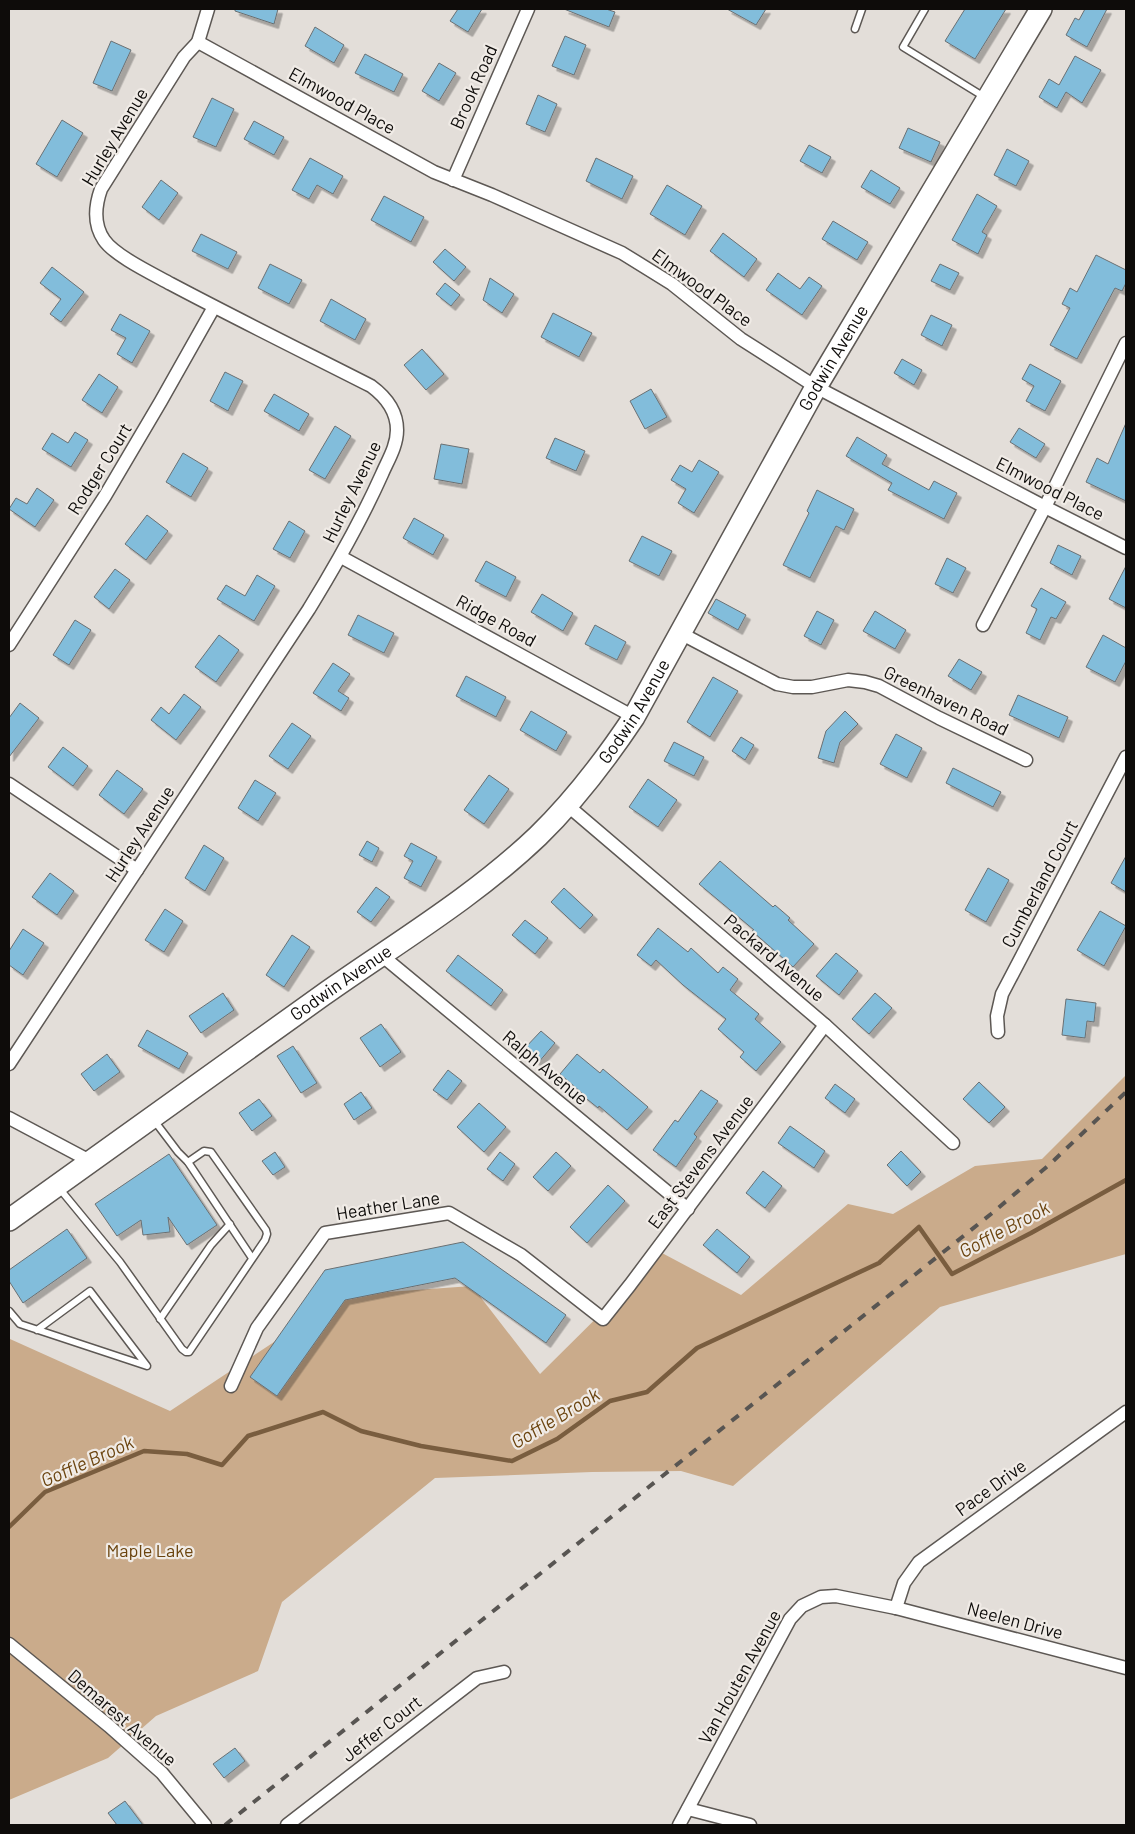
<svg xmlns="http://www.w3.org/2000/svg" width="1135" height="1834" font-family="Barlow,sans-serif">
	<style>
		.green { fill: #caab8b }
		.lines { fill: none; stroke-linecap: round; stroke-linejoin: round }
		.stream { stroke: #795d3f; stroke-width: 4.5 }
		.building { fill: #82bddb; stroke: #6a7073; filter: url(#shadow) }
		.service-casing { stroke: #5d5854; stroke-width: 9 }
		.minor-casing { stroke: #5d5854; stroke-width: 15 }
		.primary-casing { stroke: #5d5854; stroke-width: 24 }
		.service { stroke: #fff; stroke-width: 6 }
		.minor { stroke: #fff; stroke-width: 12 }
		.primary { stroke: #fff; stroke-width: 21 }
		.rail { stroke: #585552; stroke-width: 4; stroke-dasharray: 9 9; stroke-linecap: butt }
		.labels { text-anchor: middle; stroke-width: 4.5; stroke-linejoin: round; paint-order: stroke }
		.street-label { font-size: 18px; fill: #0e0c0a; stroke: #f0ebe6 }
		.park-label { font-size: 18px; fill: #6a430d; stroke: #f0ebe6 }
		.water-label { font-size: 19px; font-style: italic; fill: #6b440f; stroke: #f0ebe6 }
	</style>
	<defs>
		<filter id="shadow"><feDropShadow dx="4.5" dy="4.5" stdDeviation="0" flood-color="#0004"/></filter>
	</defs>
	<rect width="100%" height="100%" fill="#e3ded9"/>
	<polygon class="green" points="1126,1075 1126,1254 940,1307 733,1486 681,1471 592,1472 435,1478 282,1602 258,1671 156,1716 108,1758 9,1800 10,1339 170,1411 345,1295 472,1286 540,1374 662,1253 741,1295 848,1204 893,1214 975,1166 1042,1159"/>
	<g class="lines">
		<polyline class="stream" points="9,1527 45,1492 144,1451 187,1454 222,1465 248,1436 323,1412 361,1431 421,1446 512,1461 557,1439 610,1401 647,1392 697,1348 879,1263 919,1227 952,1274 1031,1233 1126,1180"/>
	</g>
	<g class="building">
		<polygon points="235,9 278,9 274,24 235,11"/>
		<polygon points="458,9 482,9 468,32 450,21"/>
		<polygon points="564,9 606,9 615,12 609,27"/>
		<polygon points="727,9 766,9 756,25"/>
		<polygon points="965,9 1006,9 975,59 945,41"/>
		<polygon points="1085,9 1107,9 1087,47 1066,35 1075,18 1079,20"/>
		<polygon points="315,27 344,45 334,63 305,46"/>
		<polygon points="565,36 586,45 574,75 552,66"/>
		<polygon points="111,41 131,50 112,91 93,83"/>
		<polygon points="365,54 403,74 394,92 355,73"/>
		<polygon points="1075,56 1101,70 1082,103 1066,92 1057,108 1039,97 1049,79 1059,85"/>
		<polygon points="439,63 456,73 439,101 422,91"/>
		<polygon points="538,95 557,104 545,132 526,124"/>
		<polygon points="212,98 234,109 216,147 193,137"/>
		<polygon points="62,120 83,133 57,177 36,164"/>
		<polygon points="254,121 284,137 274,155 244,139"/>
		<polygon points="908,128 940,142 931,162 899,148"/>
		<polygon points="809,145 831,157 822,173 800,161"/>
		<polygon points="1007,149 1029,161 1016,186 994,175"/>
		<polygon points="310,158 343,176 333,194 317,185 309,199 292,190"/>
		<polygon points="596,158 633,176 622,199 586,181"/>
		<polygon points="871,170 900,188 890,204 861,187"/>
		<polygon points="161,180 178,193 159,220 142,207"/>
		<polygon points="667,185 702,206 685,235 650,214"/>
		<polygon points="977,194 997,206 982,232 987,235 978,254 952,240"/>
		<polygon points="384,196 424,217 411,242 371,220"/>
		<polygon points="833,221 868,242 857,260 822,239"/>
		<polygon points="723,233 757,259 744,277 710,251"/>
		<polygon points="201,234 237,252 228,269 192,251"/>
		<polygon points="445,249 466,267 454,281 433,262"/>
		<polygon points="1096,255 1126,270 1126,283 1122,291 1115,288 1077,359 1050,345 1070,308 1062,304 1070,288 1077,292"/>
		<polygon points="270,264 302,280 289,304 258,288"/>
		<polygon points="940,264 959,273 950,290 931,281"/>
		<polygon points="52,267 84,292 61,322 50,314 61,299 40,283"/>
		<polygon points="778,273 800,289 809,277 822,286 802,315 766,290"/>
		<polygon points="490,278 514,294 502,313 483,300"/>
		<polygon points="445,283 460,295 451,306 436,294"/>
		<polygon points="331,299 366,319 355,340 320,321"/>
		<polygon points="553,313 592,333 579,357 541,337"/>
		<polygon points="120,314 150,331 132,363 117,354 126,338 111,330"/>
		<polygon points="931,315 952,325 942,346 921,335"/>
		<polygon points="422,349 444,374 426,390 404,365"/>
		<polygon points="902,359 922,370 914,385 894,373"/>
		<polygon points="1030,364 1061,381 1045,411 1026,401 1034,386 1022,379"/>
		<polygon points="225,372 243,381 228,411 210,401"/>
		<polygon points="99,374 118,387 102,413 82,400"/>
		<polygon points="651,389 667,417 645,429 630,401"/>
		<polygon points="274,394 309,414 299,431 264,411"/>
		<polygon points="1126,423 1126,501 1086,482 1097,458 1108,464"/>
		<polygon points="335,426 351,436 325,479 309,470"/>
		<polygon points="1019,428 1045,444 1036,458 1010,442"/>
		<polygon points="75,432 88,440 71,467 42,449 52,433 68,443"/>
		<polygon points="857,437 887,455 882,464 929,490 934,481 957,493 944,519 888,490 892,483 846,456"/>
		<polygon points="555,438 585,451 576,471 546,458"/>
		<polygon points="441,444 469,449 462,484 434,479"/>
		<polygon points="183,453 208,468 191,497 166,482"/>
		<polygon points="699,460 719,472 694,513 678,503 686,489 671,480 680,465 692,472"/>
		<polygon points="37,488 54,500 35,527 9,509 16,498 27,504"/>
		<polygon points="817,490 854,509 844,530 836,526 810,578 783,565 809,513 807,511"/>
		<polygon points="147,515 168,531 146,560 125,544"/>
		<polygon points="414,518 444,535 433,555 403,538"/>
		<polygon points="289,521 305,531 290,558 273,549"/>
		<polygon points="642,536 672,551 659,576 629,561"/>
		<polygon points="1058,545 1081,556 1072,575 1050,563"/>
		<polygon points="947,558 966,568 953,593 935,584"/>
		<polygon points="486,561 516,577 506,597 475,581"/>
		<polygon points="1126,566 1126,608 1109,599"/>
		<polygon points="115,569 130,580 109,609 94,597"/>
		<polygon points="257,575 275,586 254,621 217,599 226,585 245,596"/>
		<polygon points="1041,588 1066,602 1056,619 1051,617 1040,640 1026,633 1037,609 1031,606"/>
		<polygon points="542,594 573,613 563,631 531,612"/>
		<polygon points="716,599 746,615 738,630 708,613"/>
		<polygon points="817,611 834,620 821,645 804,636"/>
		<polygon points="875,611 906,630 895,649 863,631"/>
		<polygon points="358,615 394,633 384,653 348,635"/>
		<polygon points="75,620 91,630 69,665 53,655"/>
		<polygon points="595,625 626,642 617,660 585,644"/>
		<polygon points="219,635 239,650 216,682 195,667"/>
		<polygon points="1103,635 1126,648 1126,661 1115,682 1086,667"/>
		<polygon points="959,659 982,672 971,690 948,676"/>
		<polygon points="333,663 350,674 338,691 349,698 341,711 313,693"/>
		<polygon points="466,676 506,697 496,717 456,696"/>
		<polygon points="713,677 738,691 710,737 687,722"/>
		<polygon points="184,694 201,707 176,740 151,720 161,707 169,714"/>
		<polygon points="1018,695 1068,717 1059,738 1009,715"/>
		<polygon points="20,703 39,718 9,757 9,718"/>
		<polygon points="531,711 567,732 556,751 520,730"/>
		<polygon points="845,711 858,724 840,742 834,763 818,758 826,731"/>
		<polygon points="292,723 311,736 288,769 269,756"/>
		<polygon points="896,734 922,748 907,778 880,764"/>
		<polygon points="741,737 754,745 745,760 732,751"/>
		<polygon points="674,742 704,757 694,776 664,761"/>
		<polygon points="63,747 88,766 73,786 48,767"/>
		<polygon points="953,768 1001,792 993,807 946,783"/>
		<polygon points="117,770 143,789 124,814 99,795"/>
		<polygon points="489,775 509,789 484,824 464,810"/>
		<polygon points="648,779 677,800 658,827 629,807"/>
		<polygon points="255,780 276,793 258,821 238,808"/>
		<polygon points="367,841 379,848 372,862 359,855"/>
		<polygon points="411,843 437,857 421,887 404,878 413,861 404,856"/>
		<polygon points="204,845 224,858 205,891 185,878"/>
		<polygon points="1126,856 1126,892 1111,883"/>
		<polygon points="720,861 773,907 775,905 790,918 788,920 814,944 793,967 752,931 754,930 699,884"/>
		<polygon points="988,868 1009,880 986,922 965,910"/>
		<polygon points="50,873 74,891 57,915 32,897"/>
		<polygon points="376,887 390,897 371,922 357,912"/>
		<polygon points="564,888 593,915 580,929 551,902"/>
		<polygon points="165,909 183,921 164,952 145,940"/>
		<polygon points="1100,911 1126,926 1104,966 1077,950"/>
		<polygon points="525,920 548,938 535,954 512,935"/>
		<polygon points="658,928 688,952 691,948 718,973 723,967 738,979 730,990 759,1014 755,1019 781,1042 756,1071 740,1057 744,1052 718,1029 726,1019 683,985 656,960 651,966 637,955"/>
		<polygon points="23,929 44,943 23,975 9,965 9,951"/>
		<polygon points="292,935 310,947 284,987 266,975"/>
		<polygon points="836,953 858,971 839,995 816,976"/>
		<polygon points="458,955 503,990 491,1006 446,971"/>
		<polygon points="223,993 234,1010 201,1033 189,1016"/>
		<polygon points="875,993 892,1008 869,1034 852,1019"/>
		<polygon points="1066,999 1096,1003 1094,1022 1087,1021 1085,1038 1062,1035"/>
		<polygon points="381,1024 401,1052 380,1067 360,1038"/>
		<polygon points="147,1030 188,1053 179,1069 138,1046"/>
		<polygon points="541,1031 555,1043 538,1063 523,1050"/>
		<polygon points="293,1046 317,1083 301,1093 277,1056"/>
		<polygon points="107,1054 120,1072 94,1091 81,1074"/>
		<polygon points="577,1054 600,1073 603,1069 648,1107 627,1130 599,1106 598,1108 582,1095 583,1094 560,1074"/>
		<polygon points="448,1070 462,1081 447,1100 433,1090"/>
		<polygon points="979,1082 1005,1107 989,1123 963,1099"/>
		<polygon points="835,1084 855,1099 845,1113 825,1098"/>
		<polygon points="701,1090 718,1101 694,1134 697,1137 676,1167 653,1150 675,1120 678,1122"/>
		<polygon points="361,1092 372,1108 354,1120 344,1104"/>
		<polygon points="259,1099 272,1116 252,1131 239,1113"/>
		<polygon points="479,1103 506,1127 484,1152 457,1127"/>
		<polygon points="790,1126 825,1151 814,1168 778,1143"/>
		<polygon points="901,1151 921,1172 907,1186 887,1165"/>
		<polygon points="275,1152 285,1167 273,1175 262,1161"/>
		<polygon points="500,1152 515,1164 503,1181 487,1169"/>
		<polygon points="556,1152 571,1166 548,1191 533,1177"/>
		<polygon points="169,1154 217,1225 187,1245 168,1217 170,1232 143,1235 141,1220 117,1236 95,1204"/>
		<polygon points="763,1171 782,1186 765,1208 746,1193"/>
		<polygon points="608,1185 625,1201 587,1243 570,1227"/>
		<polygon points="67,1229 87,1258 23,1303 9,1281 9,1270"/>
		<polygon points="717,1229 750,1257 737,1273 703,1245"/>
		<polygon points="463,1242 566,1315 546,1343 455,1278 345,1300 277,1396 250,1377 325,1270"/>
		<polygon points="235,1748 245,1761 224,1778 213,1764"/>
		<polygon points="125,1801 143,1825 117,1825 108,1813"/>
	</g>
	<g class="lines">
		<g class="service-casing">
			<g id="service">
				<polyline points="925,9 903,47 986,98"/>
				<polyline points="855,29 862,9"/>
				<polyline points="153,1119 178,1152 188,1162 252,1258"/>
				<polyline points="59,1188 120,1262 182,1349 186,1352 189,1352 265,1240 267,1234 266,1230 211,1152 204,1151 188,1162"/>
				<polyline points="9,1311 20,1324 147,1366 90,1291 37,1330"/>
				<polyline points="160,1319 211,1245 230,1224"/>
			</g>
		</g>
		<g class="minor-casing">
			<g id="minor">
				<polyline points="198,42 434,172 492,195 622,253 672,284 741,339 816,387 1045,507 1126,548"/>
				<polyline points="453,180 528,9"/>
				<polyline points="341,557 634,717"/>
				<polyline points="983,625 1045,507 1126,343"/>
				<polyline points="682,634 777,684 793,687 812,687 848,680 865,682 879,686 939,718 1026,760"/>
				<polyline points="9,645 105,496 161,401 214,307"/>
				<polyline points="9,784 137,870"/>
				<polyline points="567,805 825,1025 953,1143"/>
				<polyline points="380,954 688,1209"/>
				<polyline points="998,1032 997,1016 1002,994 1126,757"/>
				<path d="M9,1064L309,609C336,565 361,521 382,474C388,460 397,446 397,430C397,411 386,397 371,386C304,352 237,319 171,284C153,274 115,256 104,240C93,224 95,206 101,189L184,57L198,42L208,9"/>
				<polyline points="9,1118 90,1161"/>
				<polyline points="231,1386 257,1328 325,1233 449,1213 521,1255 603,1319 630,1285 825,1025"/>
				<polyline points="896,1608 904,1583 919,1562 1126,1412"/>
				<polyline points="9,1644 109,1726 162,1773 205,1825"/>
				<polyline points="688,1809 750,1825"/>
				<polyline points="287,1825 477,1678 504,1672"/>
				<polyline points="679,1825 790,1619 802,1606 821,1597 836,1596 896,1608 1126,1668"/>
			</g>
		</g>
		<g class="primary-casing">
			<g id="primary">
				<path id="s1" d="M9,1220C113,1145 218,1070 323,995C395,944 473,898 538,836C575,800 606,759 634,717L816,387L1041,9"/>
			</g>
		</g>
		<use href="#service" class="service"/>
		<use href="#minor" class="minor"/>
		<use href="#primary" class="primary"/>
		<polyline class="rail" points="225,1825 991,1214 1049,1165 1126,1092"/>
	</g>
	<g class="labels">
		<g class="street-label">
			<text transform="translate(474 87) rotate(-66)" y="6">Brook Road</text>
			<text transform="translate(342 101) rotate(29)" y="6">Elmwood Place</text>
			<text transform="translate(115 137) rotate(-59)" y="6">Hurley Avenue</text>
			<text transform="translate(702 288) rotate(36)" y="6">Elmwood Place</text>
			<text dy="6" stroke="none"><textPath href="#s1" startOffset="1218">Godwin Avenue</textPath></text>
			<text transform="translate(100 469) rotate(-58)" y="6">Rodger Court</text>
			<text transform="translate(1050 489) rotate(27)" y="6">Elmwood Place</text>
			<text transform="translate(352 492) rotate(-64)" y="6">Hurley Avenue</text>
			<text transform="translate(496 621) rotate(29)" y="6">Ridge Road</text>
			<text transform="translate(946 701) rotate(26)" y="6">Greenhaven Road</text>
			<text dy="6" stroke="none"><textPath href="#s1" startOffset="812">Godwin Avenue</textPath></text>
			<text transform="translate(140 834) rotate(-57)" y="6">Hurley Avenue</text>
			<text transform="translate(1040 884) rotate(-62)" y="6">Cumberland Court</text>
			<text transform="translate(774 958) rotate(40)" y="6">Packard Avenue</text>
			<text dy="6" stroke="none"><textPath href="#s1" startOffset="408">Godwin Avenue</textPath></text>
			<text transform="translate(545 1068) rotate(40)" y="6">Ralph Avenue</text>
			<text transform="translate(701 1162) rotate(-53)" y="6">East Stevens Avenue</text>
			<text transform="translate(388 1206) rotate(-9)" y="6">Heather Lane</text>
			<text transform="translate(991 1488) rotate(-36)" y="6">Pace Drive</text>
			<text transform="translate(1015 1621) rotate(15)" y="6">Neelen Drive</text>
			<text transform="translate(740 1677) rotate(-61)" y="6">Van Houten Avenue</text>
			<text transform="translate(122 1718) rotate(41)" y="6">Demarest Avenue</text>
			<text transform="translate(382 1729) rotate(-38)" y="6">Jeffer Court</text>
		</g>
		<g class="park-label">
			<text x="150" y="1557">Maple Lake</text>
		</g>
		<g class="water-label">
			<text transform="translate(1004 1229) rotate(-28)" y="7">Goffle Brook</text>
			<text transform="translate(555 1418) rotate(-31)" y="7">Goffle Brook</text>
			<text transform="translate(87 1461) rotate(-24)" y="7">Goffle Brook</text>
		</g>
	</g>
	<rect width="1135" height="1834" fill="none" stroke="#0e0c0a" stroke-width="20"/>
</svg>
